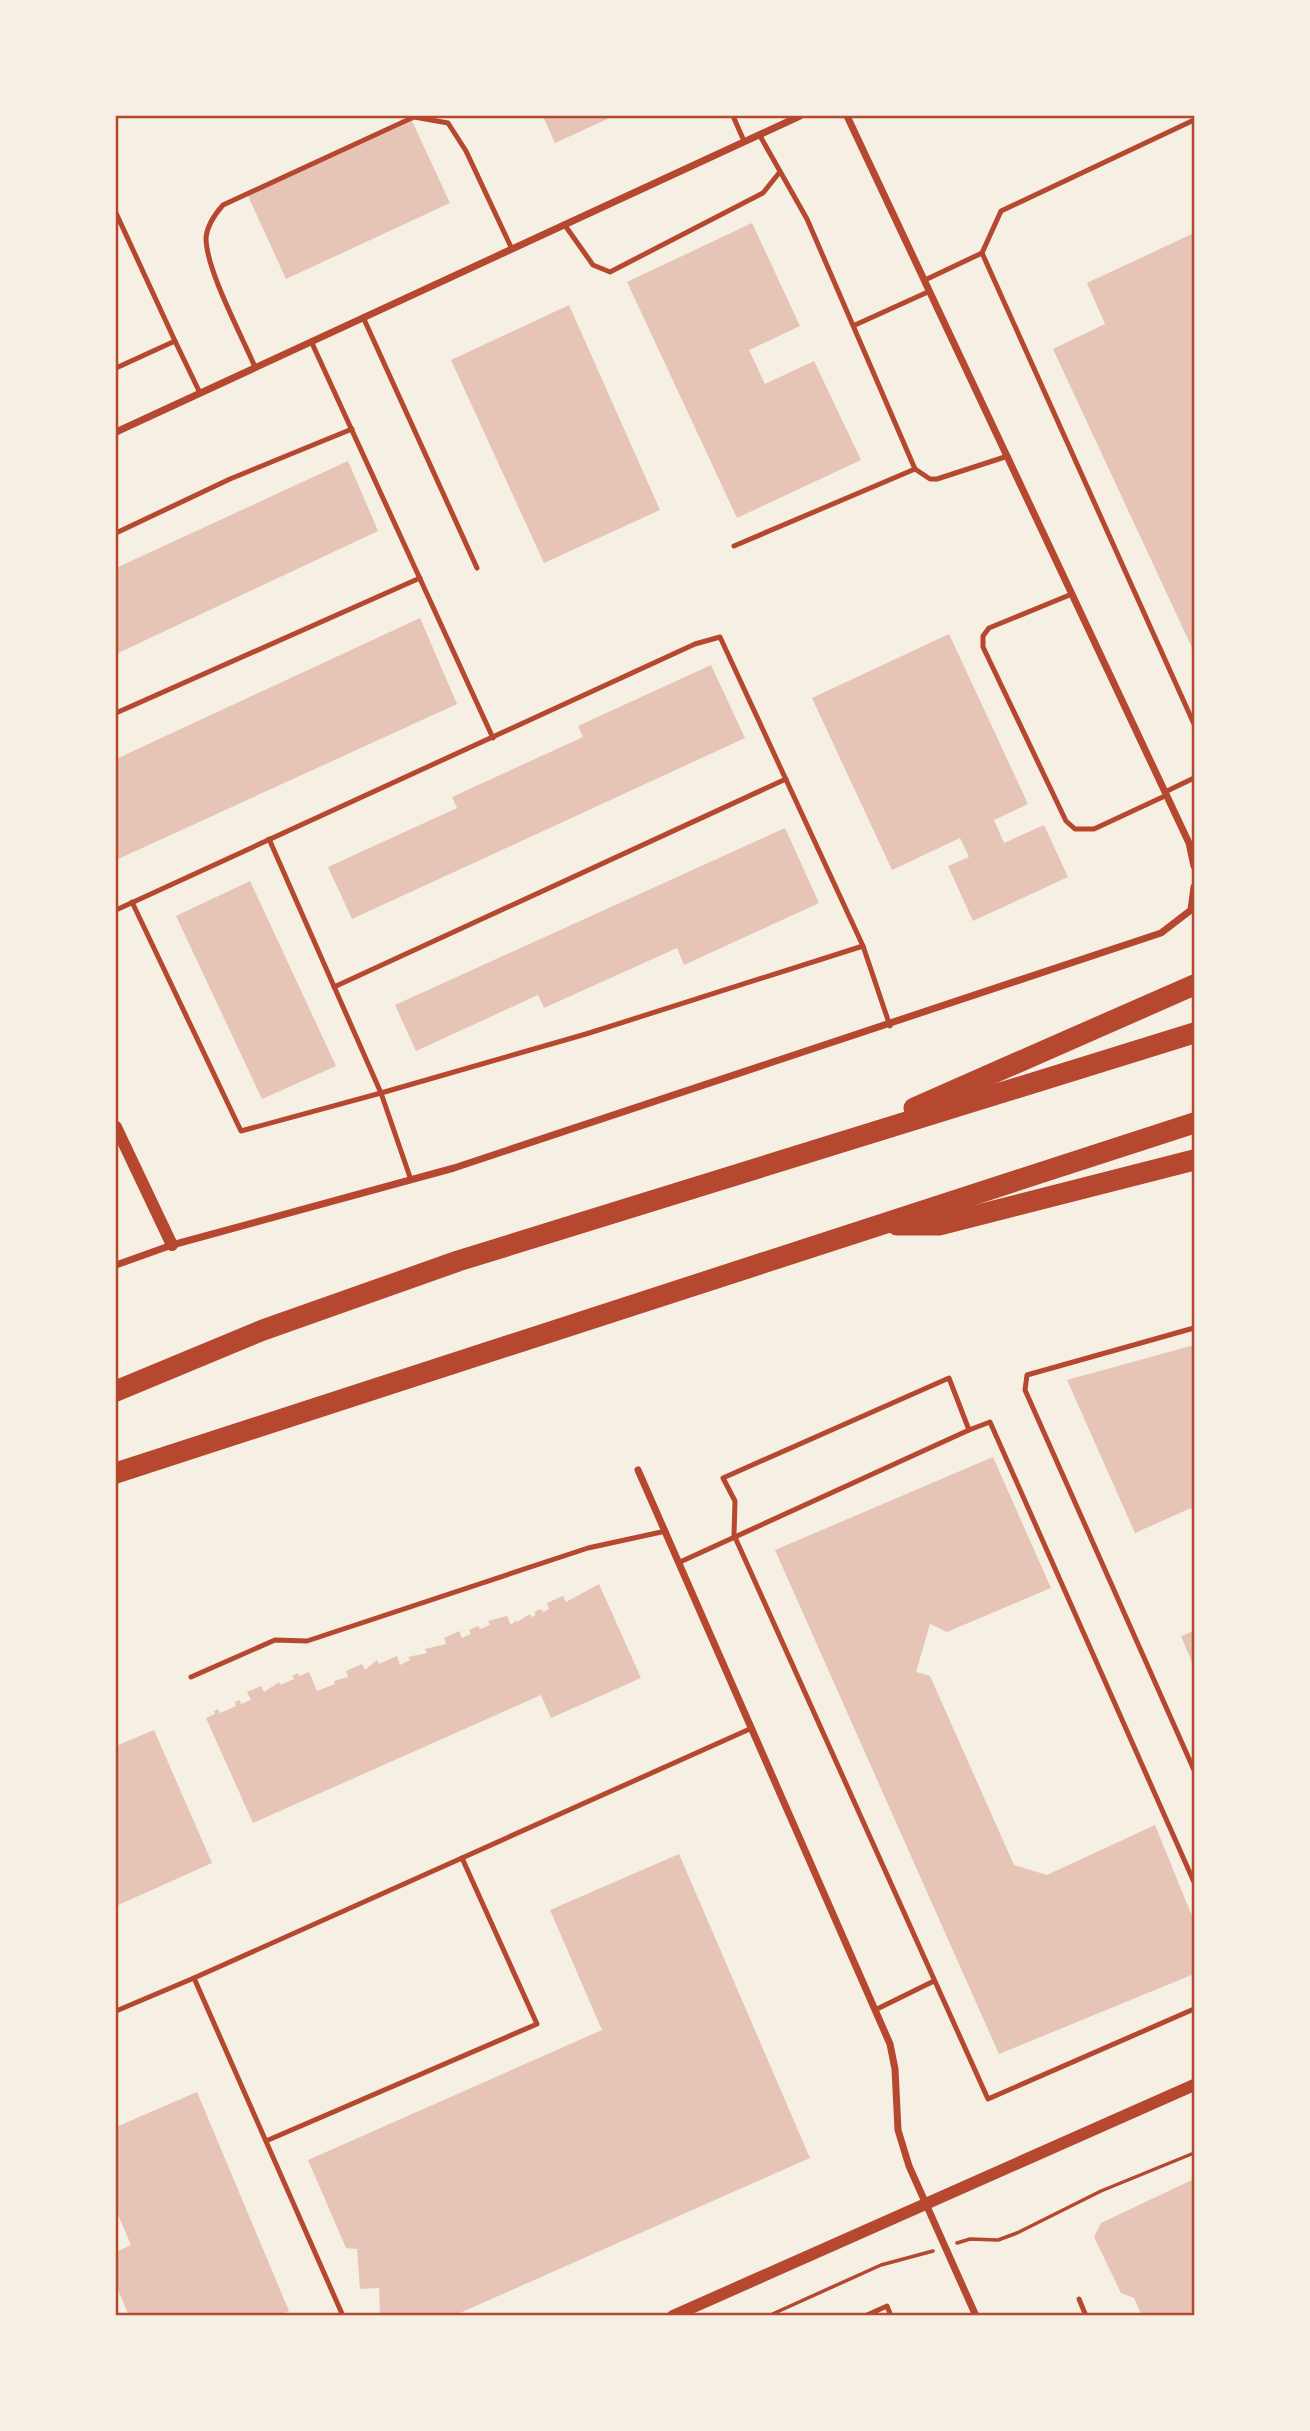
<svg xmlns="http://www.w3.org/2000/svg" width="1310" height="2431" font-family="Cabin,sans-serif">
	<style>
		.building { fill: #e6c5b7 }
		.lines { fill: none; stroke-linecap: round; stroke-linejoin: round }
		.path { stroke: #b5482f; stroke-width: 3.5 }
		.service { stroke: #b5482f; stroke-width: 5 }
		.minor { stroke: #b5482f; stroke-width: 7 }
		.tertiary { stroke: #b5482f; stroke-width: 12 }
		.motorway { stroke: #b5482f; stroke-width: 21 }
		.neatline { fill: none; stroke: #b5482f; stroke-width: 2.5 }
	</style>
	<rect width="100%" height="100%" fill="#f6efe4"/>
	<g class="building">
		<polygon points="543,116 614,116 555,143"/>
		<polygon points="412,121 450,203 286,279 248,196"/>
		<polygon points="752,223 800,326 749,350 765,384 814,361 861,460 737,518 627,282"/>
		<polygon points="1194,233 1194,652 1053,349 1105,324 1087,283"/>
		<polygon points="569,305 660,510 544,563 451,360"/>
		<polygon points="348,461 378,531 116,654 116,568"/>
		<polygon points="420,618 457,704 116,860 116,759"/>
		<polygon points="949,634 1028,804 994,820 1004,843 1044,825 1068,877 973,921 948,866 969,857 960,838 892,870 812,698"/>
		<polygon points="711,665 745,738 352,919 328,867 457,808 452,797 583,737 578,726"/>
		<polygon points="785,828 819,903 684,965 677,948 544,1008 538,995 416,1051 395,1005"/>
		<polygon points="250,881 336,1066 262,1099 176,916"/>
		<polygon points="1194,1345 1194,1516 1191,1508 1135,1533 1067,1380"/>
		<polygon points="993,1457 1051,1588 947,1632 930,1624 916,1672 930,1676 1014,1865 1047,1875 1155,1825 1194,1921 1194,1974 999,2054 775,1550"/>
		<polygon points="599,1584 641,1678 551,1718 541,1695 253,1823 206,1718 215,1714 214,1711 218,1709 220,1713 236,1706 235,1702 240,1700 241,1704 251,1700 247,1692 261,1686 264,1692 279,1682 280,1685 294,1679 292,1676 298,1673 299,1676 309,1672 317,1691 335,1684 334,1681 348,1677 346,1671 362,1664 365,1670 377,1660 379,1664 397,1656 400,1665 410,1660 408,1657 427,1653 425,1649 446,1644 444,1638 459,1631 462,1638 471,1634 469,1630 478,1626 480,1629 490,1625 488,1621 507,1616 511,1625 516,1620 517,1622 530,1614 531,1617 536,1615 534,1612 541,1609 543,1612 549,1609 547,1603 563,1596 566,1602"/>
		<polygon points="1194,1631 1194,1667 1181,1636"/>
		<polygon points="154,1730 212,1863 116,1906 116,1746"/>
		<polygon points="679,1854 810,2158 453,2316 380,2316 379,2288 360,2289 357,2249 346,2248 308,2160 602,2030 550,1910"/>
		<polygon points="197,2092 289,2311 279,2316 129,2316 116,2285 116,2252 131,2245 116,2210 116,2127"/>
		<polygon points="1194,2179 1194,2316 1142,2316 1134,2298 1121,2293 1094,2237 1101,2223"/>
	</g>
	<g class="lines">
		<g class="path">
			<polyline points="957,2243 970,2239 998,2240 1017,2233 1101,2191 1194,2153"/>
			<polyline points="768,2316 881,2265 933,2251"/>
		</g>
		<g class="service">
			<polyline points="733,116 744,141"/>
			<polyline points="1194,120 1001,211 982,253 1194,724"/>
			<polyline points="759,134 807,219 915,469 930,479 937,479 1008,456"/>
			<polyline points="116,213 175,341 116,368"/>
			<polyline points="564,224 593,265 610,272 763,193 779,173"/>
			<polyline points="925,280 982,253"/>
			<polyline points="363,317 477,568"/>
			<polyline points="855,325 930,291"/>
			<polyline points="175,341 200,393"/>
			<polyline points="311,341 493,738"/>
			<path d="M255,367C242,336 206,270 206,238C207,225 215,214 223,205L414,117L448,123L466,151L511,247"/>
			<polyline points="116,533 230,479 352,429"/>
			<polyline points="734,546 915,469"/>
			<polyline points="1072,594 989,628 983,636 983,647 1066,821 1075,829 1094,829 1167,795"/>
			<polyline points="116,713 420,578"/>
			<polyline points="1165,792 1194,778"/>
			<polyline points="132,902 241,1131 381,1093 269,839"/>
			<polyline points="116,910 695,644 720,637 863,946"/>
			<polyline points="334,987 786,779"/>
			<polyline points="411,1180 381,1093 586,1034 863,946 890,1026"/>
			<polyline points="1194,1328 1027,1375 1025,1390 1194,1770"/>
			<polyline points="680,1562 969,1430"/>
			<polyline points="191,1677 275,1640 307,1641 588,1548 666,1531"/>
			<polyline points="1194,1882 990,1422 969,1430 949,1378 723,1478 735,1501 734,1535 988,2099 1194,2009"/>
			<polyline points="875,2010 934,1981"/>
			<polyline points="116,2011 194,1978"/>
			<polyline points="266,2141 537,2024 462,1858"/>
			<polyline points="1079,2299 1086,2316"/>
			<polyline points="343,2316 194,1978 752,1728"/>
			<polyline points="865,2316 887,2306 891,2316"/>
		</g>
		<g class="minor">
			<polyline points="847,116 1189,843 1194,866"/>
			<polyline points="116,432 800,116"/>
			<polyline points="116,1265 172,1245 454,1168 1161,933 1191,910 1194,887"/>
			<polyline points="638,1470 890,2044 895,2069 898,2130 909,2166 976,2316"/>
		</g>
		<g class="tertiary">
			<polyline points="116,1127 172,1245"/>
			<polyline points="673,2316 1194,2085"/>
		</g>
		<g class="motorway">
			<polyline points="914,1108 1194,985"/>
			<polyline points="897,1225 939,1225 1194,1160"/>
			<polyline points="116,1391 263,1330 458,1261 1194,1033"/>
			<polyline points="116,1473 1194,1123"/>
		</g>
	</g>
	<rect width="1310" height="2431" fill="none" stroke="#f6efe4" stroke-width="234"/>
	<rect x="117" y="117" width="1076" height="2197" class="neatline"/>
</svg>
